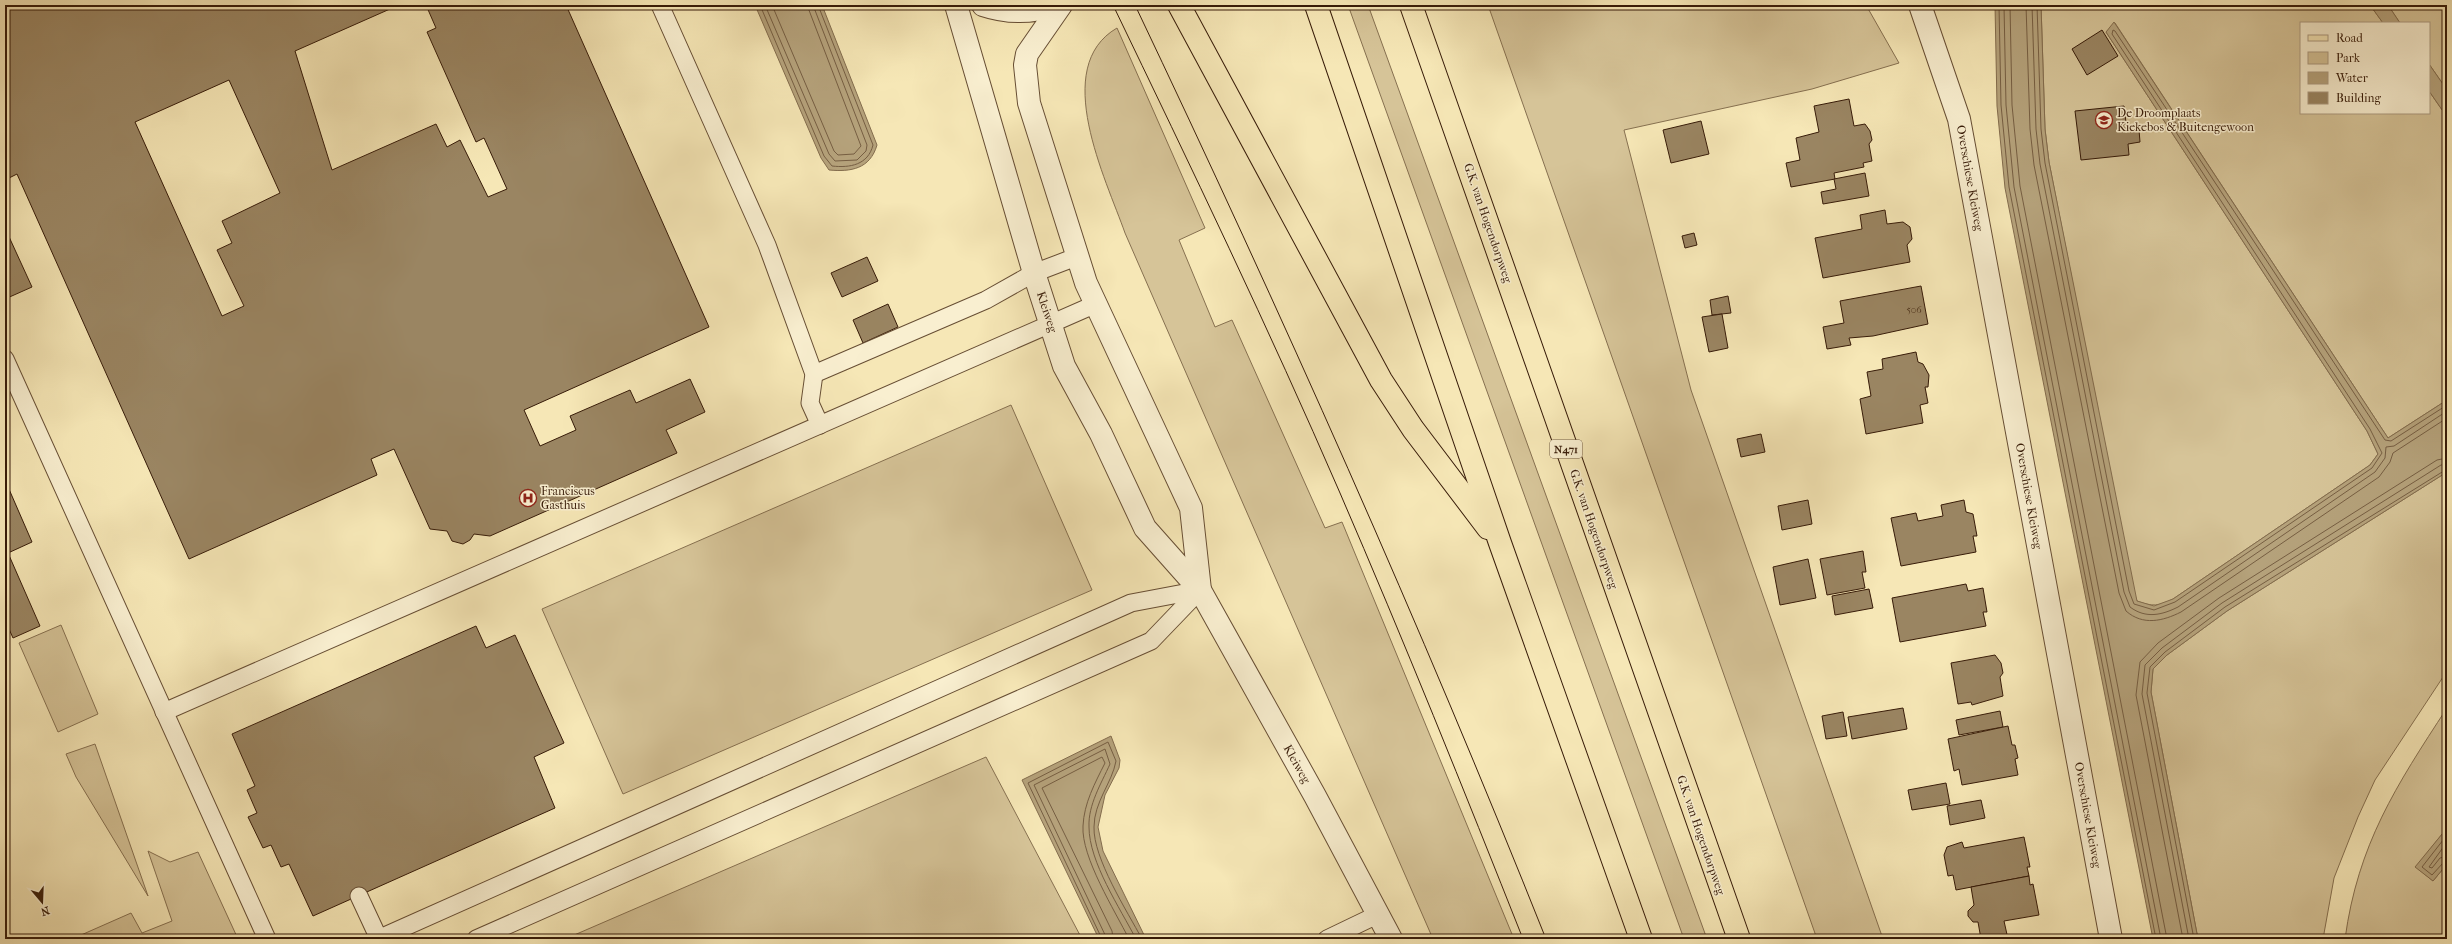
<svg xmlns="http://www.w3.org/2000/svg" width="2452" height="944" font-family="'IM FELL French Canon',serif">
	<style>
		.green { fill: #d6c498; stroke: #867050 }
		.water { fill: #b5a27b; stroke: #836c4d }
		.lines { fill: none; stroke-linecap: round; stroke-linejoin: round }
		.shore { stroke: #765e42; stroke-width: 1 }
		.building { fill: #9a8562; stroke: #371b08; fill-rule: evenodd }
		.service-casing { stroke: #674e34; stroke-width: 19 }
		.tertiary-casing { stroke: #674e34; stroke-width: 24 }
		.primary-casing { stroke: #371b08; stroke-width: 24 }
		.service { stroke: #f9efd0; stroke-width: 17 }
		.tertiary { stroke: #f9efd0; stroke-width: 22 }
		.primary { stroke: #f6e7b6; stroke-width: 22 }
		.tram { stroke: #371b08; stroke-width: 1 }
		.labels { text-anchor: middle; stroke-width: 3; stroke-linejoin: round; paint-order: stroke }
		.number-label { font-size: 10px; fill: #50361e }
		.shield { fill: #f9efd0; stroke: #715b44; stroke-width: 1 }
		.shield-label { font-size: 11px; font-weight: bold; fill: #371b08 }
		.poi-label { font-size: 12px; fill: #371b08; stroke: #f9efd0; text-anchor: start }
		.street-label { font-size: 12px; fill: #371b08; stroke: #f9efd0 }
	</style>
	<rect width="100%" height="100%" fill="#f6e7b6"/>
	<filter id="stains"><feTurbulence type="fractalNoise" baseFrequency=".005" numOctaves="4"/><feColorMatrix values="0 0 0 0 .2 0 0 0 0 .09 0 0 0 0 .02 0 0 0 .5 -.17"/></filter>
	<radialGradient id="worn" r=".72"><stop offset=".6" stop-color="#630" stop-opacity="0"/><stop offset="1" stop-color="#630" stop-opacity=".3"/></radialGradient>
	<g class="green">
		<polygon points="1348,5 1368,5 1707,939 1684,939"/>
		<polygon points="1488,5 1866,5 1899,63 1812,89 1624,130 1691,390 1883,939 1817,939"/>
		<path d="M2041,5H2370L2383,23H2301V113H2429V91L2447,117V400L2388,438L2115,23L2106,32L2367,431L2378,454L2370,465L2173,599C2159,606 2152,607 2137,601L2133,591L2049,162L2045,129Z"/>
		<polygon points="2388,5 2447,5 2447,90 2429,64 2429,23 2400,23"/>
		<path d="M1117,28L1205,228L1179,240L1215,327L1232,320L1325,528L1342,522L1514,939H1433L1125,233C1106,179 1050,67 1117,28Z"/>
		<polygon points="1011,405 1092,590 623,794 542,609"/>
		<polygon points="2447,472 2447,671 2375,780 2358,817 2334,878 2323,939 2198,939 2151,692 2153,669 2167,655 2227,611"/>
		<polygon points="61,625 98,714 58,732 19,643"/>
		<path d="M2447,708V828L2416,867L2433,881L2447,864V939H2345C2358,844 2396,786 2447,708Z"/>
		<polygon points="95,744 148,896 76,777 66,754"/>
		<polygon points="986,757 1082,939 565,939"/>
		<polygon points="148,851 170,862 198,852 238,939 72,939 131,913 142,933 172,921"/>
	</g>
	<g class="water">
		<path d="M755,5H822L877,145C870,169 851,172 829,170L821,158Z"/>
		<polygon points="1995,5 2041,5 2045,129 2049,162 2137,601 2154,606 2173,599 2370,465 2378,454 2367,431 2106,32 2114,22 2388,438 2447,400 2447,472 2227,611 2167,655 2153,669 2151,692 2198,939 2153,939 2005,188 1997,106"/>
		<polygon points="2370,5 2388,5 2400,23 2383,23"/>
		<polygon points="2429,64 2447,90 2447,117 2429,91"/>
		<polygon points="1111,736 1120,760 1119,768 1105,795 1098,827 1103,851 1146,939 1099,939 1022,780"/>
		<polygon points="2447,828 2447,864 2433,881 2415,867"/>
	</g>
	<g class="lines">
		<g class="shore">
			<path d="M760,5L824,156L832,166C850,168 868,165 873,145L818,5"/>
			<polyline points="765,5 829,154 835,161 857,160 866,151 867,145 813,5"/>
			<polyline points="772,5 834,151 838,155 854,154 861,146 807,5"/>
			<polyline points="1999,5 2001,105 2009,187 2156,939"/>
			<polyline points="2004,5 2006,105 2014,187 2161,939"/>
			<polyline points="2010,5 2012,105 2020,186 2167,939"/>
			<path d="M2026,5L2030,129L2034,165L2119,593L2126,611C2143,626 2163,621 2181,612L2379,477L2390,462L2393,453L2447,418"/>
			<path d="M2032,5L2036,129L2040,164L2124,592L2130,607C2146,619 2162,615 2178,607L2375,472L2385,458L2386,447L2394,446L2447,411"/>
			<polyline points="2037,5 2041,129 2045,163 2129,591 2134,604 2154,610 2175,602 2372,468 2382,453 2370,429 2112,34 2113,30 2115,31 2385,440 2391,441 2447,405"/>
			<polyline points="2447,835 2422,867 2432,875 2443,863 2447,861"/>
			<polyline points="2447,842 2429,867 2432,868 2440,858 2447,856"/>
			<path d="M1102,939L1028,783L1108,742L1116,761C1112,783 1094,802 1094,827C1093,858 1127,911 1142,939"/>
			<path d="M1107,939L1034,785L1105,749L1110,764C1101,784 1088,805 1089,827C1089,862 1120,908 1136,939"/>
			<path d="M1113,939L1112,931L1042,788L1102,757L1105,763C1095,783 1084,803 1083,826C1081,857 1115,911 1129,939"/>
			<polyline points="2183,939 2136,695 2140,662 2158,643 2219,598 2437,460 2447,458"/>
			<polyline points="2189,939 2142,694 2145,665 2162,648 2222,603 2441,465 2447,464"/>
			<polyline points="2194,939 2147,693 2150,667 2165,652 2225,607 2447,469"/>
		</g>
	</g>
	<g class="building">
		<path d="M5,5H399L295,51L332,170L436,124L447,147L460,140L488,197L507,189L484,138L476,142L427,32L436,28L426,5H566L709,327L524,410L540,446L576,430L570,416L630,390L636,403L690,379L705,412L666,430L677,453L490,536L474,534L470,540L463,544L452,541L447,531L430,529L394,449L371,459L377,475L189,559L17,174L5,180ZM229,80L280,193L222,221L232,243L217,250L244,306L222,316L135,122Z"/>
		<polygon points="2102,30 2118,56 2087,75 2072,49"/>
		<polygon points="1849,99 1854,126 1865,124 1870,131 1872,140 1869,144 1872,161 1863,163 1864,167 1834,173 1835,179 1791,187 1786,163 1800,160 1796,138 1819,132 1814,106"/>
		<polygon points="2124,106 2127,131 2139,130 2140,142 2128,144 2129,155 2081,160 2075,111"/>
		<polygon points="1701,121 1709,154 1671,163 1663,130"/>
		<polygon points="1865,173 1869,196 1823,204 1821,192 1836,189 1834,179"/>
		<polygon points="1885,210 1887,224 1903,222 1910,227 1912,239 1907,245 1910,262 1823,278 1815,238 1862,229 1860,215"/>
		<polygon points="5,228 32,287 5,299"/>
		<polygon points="1694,233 1697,245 1685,248 1682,236"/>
		<polygon points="867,257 878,281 842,297 831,273"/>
		<polygon points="1921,286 1928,324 1873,336 1849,338 1851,345 1827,349 1823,327 1844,323 1840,301"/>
		<polygon points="1728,296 1731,313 1712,315 1710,300"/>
		<polygon points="888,304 898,327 863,343 853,320"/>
		<polygon points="1722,314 1728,348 1709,352 1702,317"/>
		<polygon points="1916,352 1918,362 1923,364 1929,375 1928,387 1925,387 1928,403 1920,405 1923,423 1866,434 1860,399 1871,396 1867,372 1883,369 1882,359"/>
		<polygon points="1761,434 1765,452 1741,457 1737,439"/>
		<polygon points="5,480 32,542 8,553 40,626 13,638 5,620"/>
		<polygon points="1808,500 1812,524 1782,530 1778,506"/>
		<polygon points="1964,500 1966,512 1973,514 1977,536 1973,536 1976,552 1901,566 1891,518 1916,513 1918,521 1943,516 1941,505"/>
		<polygon points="1863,551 1866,572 1862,572 1865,588 1827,595 1820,559"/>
		<polygon points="1808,559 1816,598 1780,605 1773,567"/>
		<polygon points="1966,584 1968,591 1983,588 1987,612 1983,612 1986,626 1900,642 1892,598"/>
		<polygon points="1869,589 1873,608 1835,615 1832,596"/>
		<polygon points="476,626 486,648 515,635 564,743 534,757 555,808 313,916 289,864 281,867 271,845 263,848 248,817 257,813 247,790 255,786 232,734"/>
		<polygon points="1995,655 2001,663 2003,673 2000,677 2003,696 1972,705 1971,702 1958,704 1951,663"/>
		<polygon points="1903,708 1907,729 1852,739 1848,717"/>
		<polygon points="2000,711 2003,727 1959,735 1956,720"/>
		<polygon points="1843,712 1847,736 1826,739 1822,716"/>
		<polygon points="2008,726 2012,745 2015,745 2018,758 2015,759 2018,775 1962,785 1959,769 1954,771 1948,739"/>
		<polygon points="1946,783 1950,804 1912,810 1908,790"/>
		<polygon points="1981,800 1985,818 1950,825 1947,806"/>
		<polygon points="2024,837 2030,867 2027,867 2029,876 1956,890 1953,875 1948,876 1944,855 1947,847 1962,842 1964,848"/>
		<polygon points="2029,876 2030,885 2033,884 2039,915 2004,921 2008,939 1981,939 1978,922 1973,922 1968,916 1968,911 1974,905 1971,887"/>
	</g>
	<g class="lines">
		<g class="service-casing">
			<g id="service">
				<polyline points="660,5 767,245 814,374 810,403 820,425"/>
				<polyline points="5,359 267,939"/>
				<polyline points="814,374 986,300 1034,273 1076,257"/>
				<polyline points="164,712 1096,304"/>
				<polyline points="359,896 379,939"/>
				<polyline points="378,939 1131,603 1200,590"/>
				<polyline points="476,939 1151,641 1200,590"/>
				<polyline points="1327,939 1379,914"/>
			</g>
		</g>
		<g class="tertiary-casing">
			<g id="tertiary">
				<polyline points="956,5 1034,273 1064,366 1101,434 1145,528 1200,590 1315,796 1391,939"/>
				<path d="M983,5C1007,13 1032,13 1056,5"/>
				<polyline points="1061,5 1027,54 1025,65 1029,103 1086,283 1191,508 1200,590"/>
				<polyline points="1920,5 1959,119 2111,939"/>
			</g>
		</g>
		<g class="primary-casing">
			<g id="primary">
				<polyline points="1179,5 1381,380 1413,429 1488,528"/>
				<polyline points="1316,5 1500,543 1641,939"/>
				<polyline points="1411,5 1739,939"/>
			</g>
		</g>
		<use href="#service" class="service"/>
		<use href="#tertiary" class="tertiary"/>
		<use href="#primary" class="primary"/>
		<g class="tram">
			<path d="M1113,5C1191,167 1269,329 1340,493C1404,641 1464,790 1523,939"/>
			<path d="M1135,5C1281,312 1420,623 1546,939"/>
		</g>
	</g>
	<defs>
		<g id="school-ring" transform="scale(0.9)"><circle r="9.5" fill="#f9efd0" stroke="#8f2418" stroke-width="1.5"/><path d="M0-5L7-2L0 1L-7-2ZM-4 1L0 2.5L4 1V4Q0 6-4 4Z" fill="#8f2418"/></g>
		<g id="hospital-ring" transform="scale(0.9)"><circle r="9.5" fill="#f9efd0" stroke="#8f2418" stroke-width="1.5"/><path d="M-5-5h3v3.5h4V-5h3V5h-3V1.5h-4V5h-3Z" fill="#8f2418"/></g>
	</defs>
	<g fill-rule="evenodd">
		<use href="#school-ring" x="2104" y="120"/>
		<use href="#hospital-ring" x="528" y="498"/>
	</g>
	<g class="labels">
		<g class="number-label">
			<text x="1914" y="313">506</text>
		</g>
		<rect class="shield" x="1550" y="440" width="32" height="18" rx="3"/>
		<g class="shield-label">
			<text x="1566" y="453">N471</text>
		</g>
		<g class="poi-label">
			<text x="2117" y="117">De Droomplaats<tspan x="2117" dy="14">Kiekebos &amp; Buitengewoon</tspan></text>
			<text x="541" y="495">Franciscus<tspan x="541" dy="14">Gasthuis</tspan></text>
		</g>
		<g class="street-label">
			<text transform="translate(1970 178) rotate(80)" y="4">Overschiese Kleiweg</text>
			<text transform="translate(1488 223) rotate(71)" y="4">G.K. van Hogendorpweg</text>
			<text transform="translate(1047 312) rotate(72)" y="4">Kleiweg</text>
			<text transform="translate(2029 496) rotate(80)" y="4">Overschiese Kleiweg</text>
			<text transform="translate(1594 529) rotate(71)" y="4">G.K. van Hogendorpweg</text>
			<text transform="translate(1297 764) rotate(61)" y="4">Kleiweg</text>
			<text transform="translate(2088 815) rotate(80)" y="4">Overschiese Kleiweg</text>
			<text transform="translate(1701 835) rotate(71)" y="4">G.K. van Hogendorpweg</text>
		</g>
	</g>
	<rect width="2452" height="944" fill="none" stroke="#f6e7b6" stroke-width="20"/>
	<rect x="6" y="6" width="2440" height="932" fill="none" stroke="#371b08" stroke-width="2"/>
	<rect x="10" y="10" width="2432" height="924" fill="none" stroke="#371b08"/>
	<rect x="2300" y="22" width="130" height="92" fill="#f9efd0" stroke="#ab9a80"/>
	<rect x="2308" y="35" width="20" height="6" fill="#f6e7b6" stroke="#ab9a80"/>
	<text x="2336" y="42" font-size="12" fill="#371b08">Road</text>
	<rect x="2308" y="52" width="20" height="12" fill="#d6c498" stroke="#ab9a80"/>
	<text x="2336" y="62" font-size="12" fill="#371b08">Park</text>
	<rect x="2308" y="72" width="20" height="12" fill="#b5a27b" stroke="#ab9a80"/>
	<text x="2336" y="82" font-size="12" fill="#371b08">Water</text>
	<rect x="2308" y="92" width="20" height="12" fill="#9a8562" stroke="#ab9a80"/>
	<text x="2336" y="102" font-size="12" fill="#371b08">Building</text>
	<g transform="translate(42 902) rotate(161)" stroke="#f9efd0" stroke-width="3" paint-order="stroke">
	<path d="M0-3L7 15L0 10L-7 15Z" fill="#371b08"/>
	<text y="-6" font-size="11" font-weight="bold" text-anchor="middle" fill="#371b08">N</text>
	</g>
	<rect width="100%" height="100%" filter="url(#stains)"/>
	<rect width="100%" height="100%" fill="url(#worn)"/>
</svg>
